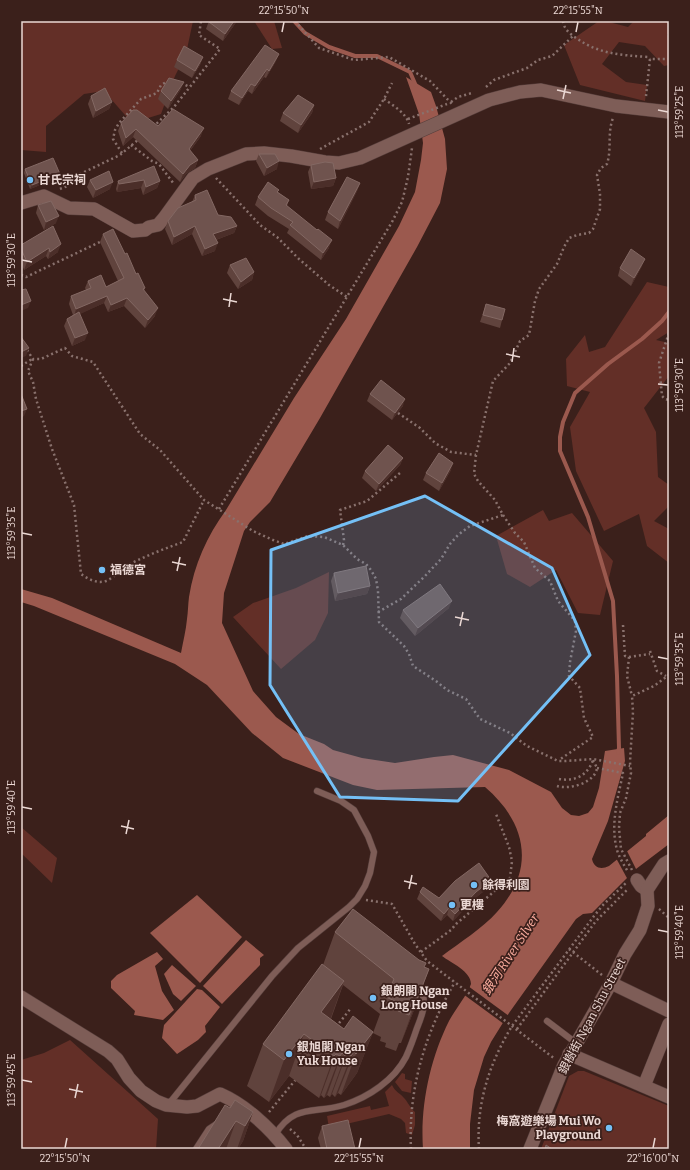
<svg xmlns="http://www.w3.org/2000/svg" width="690" height="1170" font-family="Bitter,'Noto Sans TC',serif">
	<style>
		.green { fill: #632f27 }
		.water { fill: #9b594e }
		.pier { fill: #3b201b }
		.lines { fill: none; stroke-linecap: round; stroke-linejoin: round }
		.stream { stroke: #9b594e; stroke-width: 4 }
		.lane-casing { stroke: #563e3b; stroke-width: 7 }
		.street-casing { stroke: #563e3b; stroke-width: 14 }
		.path { stroke: #89716d; stroke-width: 2.5; stroke-dasharray: 2 3; stroke-linecap: butt }
		.lane { stroke: #7e5d57; stroke-width: 6 }
		.street { stroke: #7e5d57; stroke-width: 13 }
		.wall { fill: #60433d }
		.shaded-wall { fill: #4b2e29 }
		.building { fill: #6f534e; stroke: #836863 }
		.marked { fill: #74c0f6; fill-opacity: 0.2; stroke: #74c0f6; stroke-width: 3; stroke-linejoin: round }
		.ticks { fill: none; stroke: #ebd8d4; stroke-width: 1.5 }
		.poi-dot { fill: #74c0f6; stroke: #3b201b; stroke-width: 1.5 }
		.labels { text-anchor: middle; stroke-width: 3.5; stroke-linejoin: round; paint-order: stroke }
		.poi-label { font-size: 12px; font-weight: bold; fill: #ebd8d4; stroke: #3b201b; text-anchor: start }
		.street-label { font-size: 12px; fill: #ebd8d4; stroke: #3b201b }
		.water-label { font-size: 13px; font-style: italic; fill: #fdaea0; stroke: #3b201b }
		.neatline { fill: none; stroke: #ebd8d4; stroke-width: 1.5 }
		.ticks-label { font-size: 10px; text-anchor: middle; fill: #ebd8d4 }
	</style>
	<rect width="100%" height="100%" fill="#3b201b"/>
	<g class="green">
		<polygon points="21,21 193,21 186,54 175,76 161,114 132,123 104,91 84,94 46,126 46,152 21,150"/>
		<polygon points="254,21 274,21 282,48 272,49"/>
		<polygon points="599,21 605,21 628,27 634,21 669,21 669,34 667,34 669,38 669,65 664,66 645,46 619,42 602,64 626,82 647,85 645,101 580,85 564,45"/>
		<polygon points="647,282 669,287 669,332 656,340 669,343 669,376 644,408 656,432 658,477 669,485 669,506 654,521 669,529 669,563 647,546 639,514 604,531 576,471 570,427 590,392 567,386 566,359 585,335 589,352 605,347"/>
		<polygon points="543,510 549,521 572,513 613,561 600,615 578,613 556,570 530,587 507,574 496,536"/>
		<polygon points="329,572 328,613 315,640 281,669 233,617 253,603 296,588"/>
		<polygon points="21,827 57,858 52,883 21,853"/>
		<polygon points="70,1040 158,1119 156,1149 21,1149 21,1060 44,1053"/>
		<polygon points="578,1071 584,1071 669,1106 669,1149 541,1149 569,1076"/>
		<polygon points="402,1073 405,1074 405,1079 412,1081 411,1093 402,1091 395,1082"/>
		<path d="M392,1085C395,1092 400,1093 404,1098C408,1102 410,1108 415,1112V1125L412,1135L406,1133L405,1123L401,1119L389,1114L329,1128L327,1116L370,1106L371,1110L389,1106L385,1092Z"/>
	</g>
	<g class="water">
		<path d="M406,77L431,92L436,106L445,139L447,169L440,203L417,247L320,418L270,502L250,522L244,531L224,593L222,623L253,691L276,717L299,734L324,744L333,750L362,758L395,763L434,757L453,755L509,770L551,792L562,808L571,815L579,816L588,813L593,807L599,788L605,751L624,748L625,761L608,821L592,859C594,868 601,870 609,866L646,836V834L669,815V844L636,869L592,913L583,914L576,919L509,1013L491,1042L484,1057L474,1090L470,1124V1149H423C420,1106 430,1059 449,1021C456,1008 466,997 471,984C471,971 451,963 442,956C459,943 483,928 497,912C536,869 527,823 485,787L377,790L353,785L283,758L252,733L207,685L175,664L34,606L21,602V589L52,598L181,653C183,642 186,630 187,619C188,612 188,605 189,597C194,565 207,536 226,510L294,398L346,319L399,226L415,192L421,160L423,143L419,114Z"/>
		<polygon points="197,895 242,937 200,983 150,933"/>
		<polygon points="246,940 264,955 260,958 260,965 222,1004 203,986"/>
		<polygon points="157,952 163,959 155,966 162,991 174,1010 163,1020 134,1015 135,1011 111,988 111,981 117,975"/>
		<polygon points="172,965 196,986 181,1001 173,994 164,974"/>
		<polygon points="197,989 202,990 220,1007 205,1026 206,1032 198,1040 177,1054 162,1038 164,1025"/>
	</g>
	<g class="pier">
		<polygon points="626,849 637,871 628,880 616,858"/>
		<polygon points="468,986 509,1016 504,1024 463,994"/>
	</g>
	<g class="lines">
		<g class="stream">
			<polyline points="294,21 305,33 329,47 355,56 377,56 410,72 416,86"/>
			<polyline points="618,753 619,748 617,676 613,601 588,517 560,451 560,437 563,422 575,393 608,364 642,339 662,321 669,312"/>
		</g>
		<g class="lane-casing">
			<g id="lane">
				<polyline points="547,1021 576,1043"/>
				<polyline points="168,1105 272,976 298,948 349,907 357,899 365,886 370,873 374,852 368,836 354,810 341,801 317,791"/>
				<path d="M275,1135C294,1103 315,1114 344,1105C369,1097 394,1080 406,1057C410,1048 414,1037 417,1028C423,1013 429,999 417,985"/>
				<polyline points="196,1149 209,1129 218,1123"/>
			</g>
		</g>
		<g class="street-casing">
			<g id="street">
				<polyline points="21,203 44,196 69,208 94,209 133,231 145,230 149,227 158,225 164,218 193,178 208,169 246,154 264,153 291,156 325,162 339,163 360,158 489,100 520,92 541,90 616,106 669,112"/>
				<polyline points="637,880 641,886 647,890"/>
				<polyline points="611,983 669,1011"/>
				<path d="M21,997L108,1051L117,1059L129,1078L141,1091L156,1101L166,1105L187,1107L197,1106L220,1094C245,1105 269,1127 286,1149"/>
				<polyline points="569,1054 669,1097"/>
				<polyline points="644,1086 669,1024"/>
				<polyline points="530,1149 564,1065 611,983 625,954 640,930 648,906 647,890 664,864 669,861"/>
			</g>
		</g>
		<g class="path">
			<polyline points="295,21 319,48 354,60 389,57 430,81 452,104"/>
			<path d="M563,21C564,29 569,33 576,38C599,54 620,55 648,57L650,59"/>
			<polyline points="181,83 190,87"/>
			<polyline points="486,87 494,80 527,68 538,60 552,56 573,36"/>
			<polyline points="646,96 650,59 669,59"/>
			<path d="M384,99C394,106 406,113 409,124"/>
			<polyline points="451,102 458,97 472,93"/>
			<polyline points="408,119 447,104"/>
			<polyline points="153,127 174,107 220,49 199,35 201,21"/>
			<polyline points="131,145 152,161 159,164 174,184"/>
			<polyline points="320,149 369,122 384,99 392,83"/>
			<polyline points="122,153 113,139 115,130 119,123 141,99 157,93 161,85 168,81"/>
			<polyline points="216,178 260,225 277,237 299,259 329,285 347,297"/>
			<polyline points="60,189 67,186 74,181 80,174 120,155 139,139"/>
			<polyline points="21,275 26,277 102,241"/>
			<polyline points="669,333 659,363 662,396 665,399 669,400"/>
			<polyline points="27,350 33,359 41,359 65,348 72,356 93,362 140,434 160,450 204,500 253,531 273,540 284,544 308,536 324,537 343,545 357,559 366,564 371,570 376,579 378,591 379,622 404,646 409,654 413,666 436,681 447,690 466,699 480,719 510,733 527,746 558,761 566,761 593,759 630,766"/>
			<path d="M33,359L28,371L33,382L36,399L52,449L74,505L81,574C88,579 97,584 106,581C114,578 119,570 126,566C145,556 164,549 183,542L204,500"/>
			<polyline points="21,366 32,359"/>
			<polyline points="398,413 420,428 435,443 451,452 476,455"/>
			<polyline points="219,509 392,222 402,202 408,177 412,148"/>
			<polyline points="503,515 515,533 524,542 535,568 550,581 558,601 575,621 576,631 570,662 569,676 580,688 584,718 593,737 559,760"/>
			<polyline points="343,545 344,540 340,510 367,501 400,473"/>
			<path d="M378,612L401,599L425,576L441,559L450,544L458,535L470,526L503,515L495,500L478,481L474,474L476,455L493,381L510,363L520,341L529,335L535,301L539,289L557,264L564,247L569,238L577,235L589,233L593,229L600,209V194L597,175L601,168L607,164C612,148 607,134 613,118"/>
			<polyline points="623,625 625,656 629,657 627,676 632,696"/>
			<polyline points="650,651 657,671 666,676"/>
			<polyline points="629,657 650,654"/>
			<path d="M597,768L623,773C618,798 610,824 617,850C619,857 624,865 628,872"/>
			<path d="M559,779C575,782 588,775 593,760"/>
			<path d="M557,786C569,790 595,783 597,768L593,760"/>
			<polyline points="632,870 621,849 619,828 620,813 626,798 631,773 630,762 633,712 632,696 654,686 669,675"/>
			<polyline points="366,900 392,904 415,944 427,961 555,1059"/>
			<polyline points="659,909 669,918"/>
			<polyline points="569,949 602,975"/>
			<polyline points="421,952 451,930 456,924 510,878 512,861 509,847 496,814"/>
			<polyline points="336,1027 351,1008"/>
			<polyline points="517,1029 596,921 628,889"/>
			<polyline points="269,1112 297,1078"/>
			<polyline points="290,1129 297,1135 306,1149"/>
			<path d="M411,1149C408,1089 425,1033 455,982"/>
			<path d="M479,1149C476,1104 489,1064 512,1026L594,916L603,905L626,883"/>
		</g>
		<use href="#lane" class="lane"/>
		<use href="#street" class="street"/>
	</g>
	<g class="wall">
		<polygon points="209,21 237,21 223,41 206,29"/>
		<polygon points="203,57 200,65 192,78 174,67 177,60"/>
		<polygon points="276,61 266,78 264,77 252,94 248,91 239,105 228,99 231,91"/>
		<polygon points="181,89 168,109 158,99 161,91"/>
		<polygon points="91,96 112,102 109,109 93,118 88,104"/>
		<polygon points="314,105 312,113 298,133 280,121 283,113"/>
		<polygon points="121,123 158,126 201,136 190,151 198,160 195,168 187,173 180,182 133,137 123,146 118,131"/>
		<polygon points="259,154 277,169 264,176 256,161"/>
		<polygon points="311,165 336,178 333,186 311,189 308,172"/>
		<polygon points="25,169 60,174 58,178 30,189 24,173"/>
		<polygon points="90,180 110,189 93,198 87,187"/>
		<polygon points="118,181 160,181 157,188 143,195 141,188 117,192 116,189"/>
		<polygon points="360,183 357,191 338,229 325,220 328,212"/>
		<polygon points="278,192 289,200 287,206 329,248 321,260 287,233 289,229 268,216 255,205 258,197"/>
		<polygon points="195,195 218,215 237,226 234,233 216,240 215,251 202,256 192,234 172,245 165,229 168,221 192,202"/>
		<polygon points="38,205 56,223 44,230 36,213"/>
		<polygon points="53,226 58,252 48,259 46,256 24,270 21,262 21,249"/>
		<polygon points="103,234 125,254 136,274 145,288 144,291 155,316 145,328 124,306 108,312 104,303 79,314 85,340 72,346 64,326 67,319 73,315 69,304 71,296 86,290 85,288 88,281 106,287 118,281 100,242"/>
		<polygon points="230,265 254,272 252,280 238,289 227,273"/>
		<polygon points="642,266 631,286 618,276 620,268"/>
		<polygon points="486,304 502,320 500,328 480,322"/>
		<polygon points="370,394 403,406 392,420 367,401"/>
		<polygon points="403,458 400,465 376,491 362,478 365,471"/>
		<polygon points="451,470 439,491 423,480 426,473"/>
		<polygon points="334,573 370,586 367,594 335,601 331,581"/>
		<polygon points="449,608 415,636 400,618 403,610"/>
		<polygon points="489,887 474,899 453,921 447,915 441,921 417,899 420,892 439,898"/>
		<polygon points="335,932 429,969 416,1005 401,1043 399,1043 396,1051 385,1047 386,1043 380,1041 381,1037 373,1033 380,1014 343,985 331,1019 344,1029 373,1032 357,1073 341,1095 338,1093 335,1097 332,1094 330,1097 327,1095 324,1098 321,1095 319,1098 289,1076 269,1102 247,1086 263,1044 323,965"/>
		<polygon points="230,1108 253,1112 243,1141 238,1149 198,1149"/>
		<polygon points="322,1126 355,1149 321,1149 318,1138"/>
	</g>
	<g class="shaded-wall">
		<polygon points="234,21 237,21 223,41 225,34"/>
		<polygon points="279,54 276,61 266,78 269,71"/>
		<polygon points="203,57 200,65 192,78 195,71"/>
		<polygon points="267,69 264,77 252,94 255,86"/>
		<polygon points="184,82 181,89 168,109 171,101"/>
		<polygon points="251,84 248,91 239,105 242,98"/>
		<polygon points="112,102 109,109 93,118 96,111"/>
		<polygon points="314,105 312,113 298,133 301,125"/>
		<polygon points="204,128 201,136 186,156 189,149"/>
		<polygon points="136,129 133,137 123,146 126,138"/>
		<polygon points="198,160 195,168 187,173 180,182 183,174 190,165"/>
		<polygon points="279,161 277,169 264,176 267,168"/>
		<polygon points="60,174 58,178 30,189 32,185"/>
		<polygon points="336,178 333,186 311,189 314,182"/>
		<polygon points="144,180 141,188 117,192 119,184"/>
		<polygon points="160,181 157,188 143,195 146,187"/>
		<polygon points="113,182 110,189 93,198 96,190"/>
		<polygon points="360,183 357,191 338,229 340,221"/>
		<polygon points="59,216 56,223 44,230 46,222"/>
		<polygon points="195,226 192,234 172,245 174,237"/>
		<polygon points="237,226 234,233 210,242 213,234"/>
		<polygon points="332,240 329,248 321,260 323,253"/>
		<polygon points="218,243 215,251 202,256 205,249"/>
		<polygon points="61,244 58,252 48,259 50,252"/>
		<polygon points="49,248 46,256 24,270 27,262"/>
		<polygon points="645,259 642,266 631,286 634,278"/>
		<polygon points="254,272 252,280 238,289 241,282"/>
		<polygon points="107,296 104,303 74,317 76,309"/>
		<polygon points="127,298 124,306 108,312 111,305"/>
		<polygon points="31,301 28,308 21,311 21,305"/>
		<polygon points="158,308 155,316 145,328 148,320"/>
		<polygon points="88,333 85,340 72,346 75,338"/>
		<polygon points="29,348 26,356 21,358 21,352"/>
		<polygon points="405,399 403,406 392,420 395,413"/>
		<polygon points="27,409 24,416 21,418 21,411"/>
		<polygon points="403,458 400,465 376,491 379,484"/>
		<polygon points="453,463 451,470 439,491 442,483"/>
		<polygon points="370,586 367,594 335,601 338,593"/>
		<polygon points="452,601 449,608 415,636 418,628"/>
		<polygon points="491,880 489,887 474,899 453,921 455,914 476,892"/>
		<polygon points="449,908 447,915 441,921 444,914"/>
		<polygon points="429,969 416,1005 401,1043 414,1007"/>
		<polygon points="344,981 329,1023 321,1012"/>
		<polygon points="373,1032 357,1073 341,1095 356,1054"/>
		<polygon points="304,1034 289,1076 269,1102 284,1060"/>
		<polygon points="354,1052 338,1093 335,1097 351,1056"/>
		<polygon points="342,1053 327,1095 324,1098 340,1056"/>
		<polygon points="347,1053 332,1094 330,1097 345,1056"/>
		<polygon points="336,1054 321,1095 319,1098 334,1056"/>
		<polygon points="253,1112 243,1141 238,1149 237,1149 245,1126"/>
		<polygon points="236,1121 226,1149 218,1149"/>
	</g>
	<g class="building">
		<polygon points="209,21 234,21 225,34 209,22"/>
		<polygon points="265,45 279,54 269,71 267,69 255,86 251,84 242,98 231,91"/>
		<polygon points="184,46 203,57 195,71 177,60"/>
		<polygon points="169,78 184,82 171,101 161,91"/>
		<polygon points="105,88 112,102 96,111 91,96"/>
		<polygon points="298,95 314,105 301,125 283,113"/>
		<polygon points="173,109 204,128 189,149 198,160 190,165 183,174 136,129 126,138 121,123 133,110 137,110 158,126"/>
		<polygon points="259,154 275,154 279,161 267,168"/>
		<polygon points="53,158 60,174 32,185 25,169"/>
		<polygon points="325,162 333,163 336,178 314,182 311,165"/>
		<polygon points="154,166 160,181 146,187 144,180 119,184 118,181"/>
		<polygon points="109,171 113,182 96,190 90,180"/>
		<polygon points="347,177 360,183 340,221 328,212"/>
		<polygon points="268,182 279,190 277,192 289,200 286,205 317,230 318,229 332,240 323,253 290,225 293,222 271,208 258,197"/>
		<polygon points="207,190 218,215 231,217 237,226 213,234 218,243 205,249 195,226 174,237 168,221 178,208 196,200 195,195"/>
		<polygon points="51,201 59,216 46,222 38,205"/>
		<polygon points="53,226 61,244 50,252 49,248 27,262 21,249 21,245"/>
		<polygon points="113,229 125,254 127,253 136,274 138,273 145,288 143,289 158,308 148,320 127,298 111,305 107,296 76,309 71,296 91,288 88,281 101,275 106,287 124,278 103,234"/>
		<polygon points="631,249 645,259 634,278 620,268"/>
		<polygon points="246,258 254,272 241,282 230,265"/>
		<polygon points="26,289 31,301 21,305 21,290"/>
		<polygon points="486,304 505,309 502,320 483,315"/>
		<polygon points="79,312 88,333 75,338 67,319"/>
		<polygon points="21,337 29,348 21,352"/>
		<polygon points="381,380 405,399 395,413 370,394"/>
		<polygon points="21,394 27,409 21,411"/>
		<polygon points="388,445 403,458 379,484 365,471"/>
		<polygon points="439,453 453,463 442,483 426,473"/>
		<polygon points="366,566 370,586 338,593 334,573"/>
		<polygon points="440,584 452,601 418,628 403,610"/>
		<polygon points="479,863 491,880 476,892 455,914 449,908 444,914 420,892 423,887 439,898 455,881"/>
		<polygon points="353,909 419,960 426,963 424,967 429,969 414,1007 412,1007 409,1015 398,1011 400,1007 393,1005 395,1001 386,997 394,979 335,932"/>
		<polygon points="322,964 344,981 321,1012 344,1029 353,1016 373,1032 356,1054 354,1052 351,1056 347,1053 345,1056 342,1053 340,1056 336,1054 334,1056 304,1034 284,1060 263,1044"/>
		<polygon points="235,1100 253,1112 245,1126 236,1121 218,1149 198,1149 225,1105 230,1108"/>
		<polygon points="348,1120 355,1149 327,1149 322,1126"/>
		<polygon points="546,1145 552,1149 545,1149"/>
	</g>
	<path class="marked" d="M425,496L552,568L590,655L458,801L340,797L270,685L271,550Z"/>
	<path class="ticks" d="M282,32L284,22M576,32L578,22M557,90L571,93M563,99L566,85M658,110L668,112M22,260L32,262M223,299L237,302M229,307L231,293M506,354L520,357M512,362L514,348M658,384L668,385M22,533L32,535M172,562L186,565M177,571L180,557M455,617L469,620M460,626L463,612M658,657L668,659M22,807L32,809M121,826L134,829M126,834L129,820M404,881L417,884M409,889L412,875M658,930L668,932M22,1080L32,1082M69,1089L83,1092M75,1098L78,1084M65,1148L67,1138M359,1148L361,1138M653,1148L655,1138"/>
	<g class="poi-dot">
		<circle cx="30" cy="180" r="4"/>
		<circle cx="102" cy="570" r="4"/>
		<circle cx="474" cy="885" r="4"/>
		<circle cx="452" cy="905" r="4"/>
		<circle cx="373" cy="998" r="4"/>
		<circle cx="289" cy="1054" r="4"/>
		<circle cx="609" cy="1128" r="4"/>
	</g>
	<g class="labels">
		<g class="poi-label">
			<text x="38" y="184">甘氏宗祠</text>
			<text x="110" y="574">福德宮</text>
			<text x="482" y="889">餘得利園</text>
			<text x="460" y="909">更樓</text>
			<text x="381" y="995">銀朗閣 Ngan<tspan x="381" dy="14">Long House</tspan></text>
			<text x="297" y="1051">銀旭閣 Ngan<tspan x="297" dy="14">Yuk House</tspan></text>
			<text x="601" y="1125" text-anchor="end">梅窩遊樂場 Mui Wo<tspan x="601" dy="14">Playground</tspan></text>
		</g>
		<g class="street-label">
			<text transform="translate(592 1016) rotate(-62)" y="4">銀樹街 Ngan Shu Street</text>
		</g>
		<g class="water-label">
			<text transform="translate(510 954) rotate(-57)" y="5">銀河 River Silver</text>
		</g>
	</g>
	<rect width="690" height="1170" fill="none" stroke="#3b201b" stroke-width="44"/>
	<rect x="22" y="22" width="646" height="1126" class="neatline"/>
	<g class="ticks-label">
		<text x="284" y="14">22°15'50"N</text>
		<text x="578" y="14">22°15'55"N</text>
		<text transform="translate(679 112) rotate(-90)" y="4">113°59'25"E</text>
		<text transform="translate(11 260) rotate(-90)" y="4">113°59'30"E</text>
		<text transform="translate(679 385) rotate(-90)" y="4">113°59'30"E</text>
		<text transform="translate(11 533) rotate(-90)" y="4">113°59'35"E</text>
		<text transform="translate(679 659) rotate(-90)" y="4">113°59'35"E</text>
		<text transform="translate(11 807) rotate(-90)" y="4">113°59'40"E</text>
		<text transform="translate(679 932) rotate(-90)" y="4">113°59'40"E</text>
		<text transform="translate(11 1080) rotate(-90)" y="4">113°59'45"E</text>
		<text x="65" y="1162">22°15'50"N</text>
		<text x="359" y="1162">22°15'55"N</text>
		<text x="653" y="1162">22°16'00"N</text>
	</g>
</svg>
